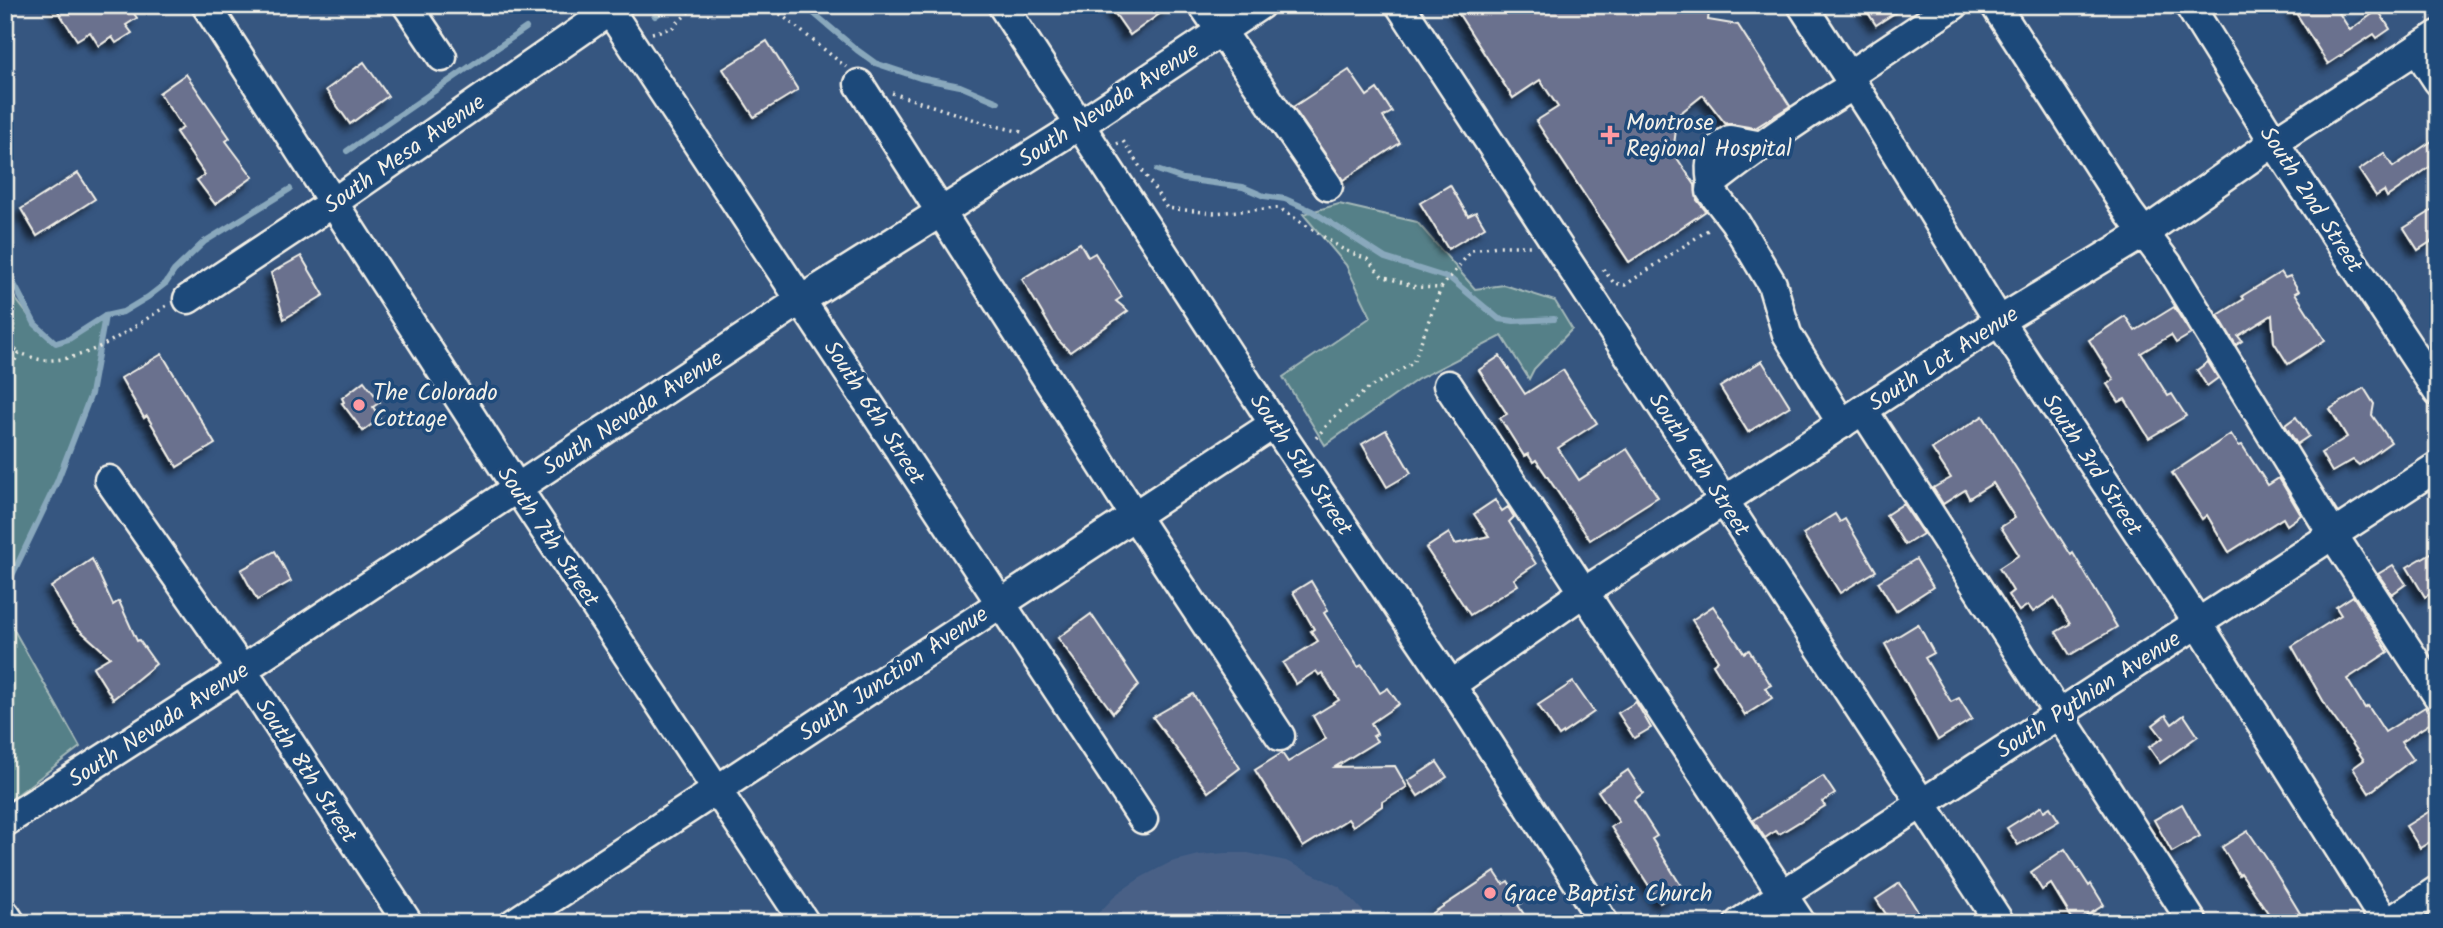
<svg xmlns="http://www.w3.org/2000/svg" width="2443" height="928" font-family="Kalam,sans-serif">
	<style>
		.built { fill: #496186 }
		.green { fill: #558088; stroke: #a4b8b8; stroke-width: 2 }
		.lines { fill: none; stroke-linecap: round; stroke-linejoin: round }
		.stream { stroke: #89a8bc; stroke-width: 6 }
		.building { fill: #6a718e; stroke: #f4f1e8; stroke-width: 2; filter: url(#shadow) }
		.minor-casing { stroke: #f4f1e8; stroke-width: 33 }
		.path { stroke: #f4f1e8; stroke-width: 3.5; stroke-dasharray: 2 5; stroke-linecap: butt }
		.minor { stroke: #1f4a7a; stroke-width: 28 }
		.poi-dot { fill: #ff9aa2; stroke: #1f4a7a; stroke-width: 2.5 }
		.labels { text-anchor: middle; stroke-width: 7; stroke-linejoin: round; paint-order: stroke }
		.street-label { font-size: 23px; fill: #f4f1e8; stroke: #1f4a7a }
		.poi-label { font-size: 23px; fill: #f4f1e8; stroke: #1f4a7a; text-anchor: start }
	</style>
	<defs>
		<filter id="shadow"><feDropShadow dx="-6" dy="6" stdDeviation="3.5" flood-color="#0009"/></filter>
	</defs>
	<rect width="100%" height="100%" fill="#365680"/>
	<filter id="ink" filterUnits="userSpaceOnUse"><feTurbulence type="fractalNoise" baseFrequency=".0143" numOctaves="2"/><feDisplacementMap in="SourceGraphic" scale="14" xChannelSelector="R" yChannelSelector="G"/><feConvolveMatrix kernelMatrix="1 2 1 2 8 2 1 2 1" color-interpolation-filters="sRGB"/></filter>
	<g filter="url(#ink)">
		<polygon class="built" points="1226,853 1248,853 1286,861 1340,887 1374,923 1089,923 1118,893 1142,877 1171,862 1199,855"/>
		<g class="green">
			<polygon points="1339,204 1417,222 1475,289 1504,285 1555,301 1572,329 1534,369 1529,379 1502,336 1418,379 1325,445 1283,377 1371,317 1346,265 1303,214"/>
			<polygon points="5,285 35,324 56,343 69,339 105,316 91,394 57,482 19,562 5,580"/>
			<polygon points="10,623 80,747 5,804 5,630"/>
		</g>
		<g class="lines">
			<g class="stream">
				<polyline points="804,5 857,50 875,63 920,78 960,86 998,102"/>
				<polyline points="655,16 671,5"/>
				<polyline points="347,151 526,28"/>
				<polyline points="1157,170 1183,179 1243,187 1264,196 1285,199 1312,211 1385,258 1451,279 1499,319 1514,321 1554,319"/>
				<polyline points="5,267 35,324 56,343 69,339 105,316 123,312 148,297 166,283 174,271 204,242 290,189"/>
				<polyline points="5,590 57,482 91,394 105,316"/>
			</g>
		</g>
		<g class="building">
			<polygon points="54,5 128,5 137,18 126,25 132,33 116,43 112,37 99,46 90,32 77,40"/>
			<polygon points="1109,5 1172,5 1130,35"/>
			<polygon points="1453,5 1710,5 1708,20 1738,25 1790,106 1755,128 1725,123 1703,95 1678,115 1673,152 1695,185 1697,200 1706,211 1629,262 1536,121 1558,107 1540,80 1513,98"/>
			<polygon points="1863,5 1907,5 1876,25"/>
			<polygon points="2291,5 2334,5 2350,30 2378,10 2390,29 2377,38 2374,34 2328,64"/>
			<polygon points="767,41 798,90 754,117 723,69"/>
			<polygon points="364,62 388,96 350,124 326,90"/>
			<polygon points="1349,70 1367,96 1377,89 1392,112 1383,117 1400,143 1343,180 1293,107"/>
			<polygon points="186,74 230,138 226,141 253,177 215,204 197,180 205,175 176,132 183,128 159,93"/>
			<polygon points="2438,137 2438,161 2387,197 2384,191 2376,196 2359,170 2384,153 2393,167"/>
			<polygon points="78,173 95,199 37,236 21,209"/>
			<polygon points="1450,185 1468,216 1476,212 1485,227 1448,249 1420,203"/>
			<polygon points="2438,207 2438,237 2418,250 2404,228"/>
			<polygon points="1080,243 1088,257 1095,253 1122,297 1116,301 1128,311 1070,352 1058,340 1022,279"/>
			<polygon points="301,256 324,295 284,319 271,273"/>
			<polygon points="2281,272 2285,278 2290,276 2299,291 2295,293 2325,340 2288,364 2274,342 2272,315 2238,336 2242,341 2236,345 2218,315 2244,299 2242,296"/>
			<polygon points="2174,307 2191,334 2176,343 2171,335 2141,353 2168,396 2172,394 2186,416 2149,438 2125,399 2119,402 2107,384 2114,380 2089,340 2125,316 2135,331"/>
			<polygon points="162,354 215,444 177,467 147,416 144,418 121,378"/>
			<polygon points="1500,356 1525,394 1563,370 1597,423 1558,448 1579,480 1627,449 1658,497 1590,540 1536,460 1533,462 1528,454 1524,456 1500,418 1507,414 1479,370"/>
			<polygon points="1762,361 1790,406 1748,432 1720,387"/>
			<polygon points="2208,362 2218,378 2207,386 2197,370"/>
			<polygon points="364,381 380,402 373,407 380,418 363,431 342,403 344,402 342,398"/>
			<polygon points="2364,388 2374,404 2372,415 2391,442 2359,465 2353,460 2332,472 2321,453 2347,437 2330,409"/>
			<polygon points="1983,416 2071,555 2073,553 2117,627 2070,655 2056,632 2070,624 2054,598 2033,612 2028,605 2019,611 2008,595 2013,591 1999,568 2019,555 2001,527 2015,518 1993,483 1969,498 1965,490 1943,504 1933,488 1951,478 1932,449"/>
			<polygon points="2296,417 2309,436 2297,444 2285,425"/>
			<polygon points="1386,430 1411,473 1387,487 1362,444"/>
			<polygon points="2231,434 2239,446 2242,445 2268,485 2279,478 2301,515 2287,525 2283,518 2229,552 2207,515 2202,519 2172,473"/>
			<polygon points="1495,500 1502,511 1508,507 1514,517 1509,522 1536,564 1514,579 1518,585 1470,615 1426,548 1449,533 1455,544 1489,536 1474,514"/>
			<polygon points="1903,504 1923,534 1905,545 1886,515"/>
			<polygon points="1835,514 1840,522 1845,519 1876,571 1840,593 1803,534"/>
			<polygon points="2438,549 2438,590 2425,597 2407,567"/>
			<polygon points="275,551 291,581 257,600 241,570"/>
			<polygon points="92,559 113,605 119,601 137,641 139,640 156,664 113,699 93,667 110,657 72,623 51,587"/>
			<polygon points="1916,559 1933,587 1896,611 1878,582"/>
			<polygon points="2393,565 2406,584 2392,594 2378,574"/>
			<polygon points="1311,581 1328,610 1324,613 1358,667 1362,665 1380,693 1388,688 1399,704 1371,723 1377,734 1373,736 1377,741 1335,767 1395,766 1407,787 1382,802 1382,806 1353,826 1348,819 1303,847 1255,770 1282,753 1288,762 1326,739 1313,716 1339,700 1322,673 1319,675 1316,671 1296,684 1283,663 1318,641 1311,631 1314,629 1293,592"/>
			<polygon points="2353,596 2388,652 2347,679 2365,708 2368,706 2385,732 2425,707 2434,721 2401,742 2413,759 2369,793 2353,768 2364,760 2329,711 2292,646 2341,615 2336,607"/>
			<polygon points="1713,606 1744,653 1749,650 1771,685 1765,688 1772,698 1745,715 1713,664 1718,660 1692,620"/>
			<polygon points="1091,614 1139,685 1113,713 1058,638"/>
			<polygon points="1918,624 1934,653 1925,658 1951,702 1959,698 1972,719 1938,740 1885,644"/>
			<polygon points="1573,682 1594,712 1559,736 1538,705"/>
			<polygon points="1193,694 1240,768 1208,792 1153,717"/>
			<polygon points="1636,702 1651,728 1634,738 1618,713"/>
			<polygon points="2166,715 2172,724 2184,715 2198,736 2160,763 2149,747 2163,738 2153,725"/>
			<polygon points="1437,762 1447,777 1418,796 1408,781"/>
			<polygon points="1628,770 1643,793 1634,800 1657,836 1652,839 1683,889 1660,903 1611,827 1619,822 1598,791"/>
			<polygon points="1823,776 1835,794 1822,802 1825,806 1779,834 1775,831 1765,838 1753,820"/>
			<polygon points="2182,804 2200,836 2172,852 2154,820"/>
			<polygon points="2042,806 2044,811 2050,807 2059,821 2018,845 2007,828"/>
			<polygon points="2438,806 2438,837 2420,848 2406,826"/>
			<polygon points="2248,831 2269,862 2306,923 2275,923 2241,873 2239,875 2222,847"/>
			<polygon points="2065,849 2089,886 2091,884 2104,905 2075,923 2051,884 2042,890 2031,872"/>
			<polygon points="1495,872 1503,884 1508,881 1522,903 1518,905 1525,916 1515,923 1418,923"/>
			<polygon points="1900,883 1925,923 1892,923 1876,899"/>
		</g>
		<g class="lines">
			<g class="minor-casing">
				<g id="minor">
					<polyline points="206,5 517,488 805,923"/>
					<polyline points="407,5 442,57"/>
					<polyline points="606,5 1143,819"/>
					<polyline points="1002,5 1274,424 1451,685 1604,923"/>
					<polyline points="1203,5 1328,186"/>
					<polyline points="1400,5 2000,923"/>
					<polyline points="1802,5 1873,115 1999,321 2198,623 2386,923"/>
					<polyline points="1995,5 2129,213 2168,265 2333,535 2438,696"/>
					<polyline points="2189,5 2274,142 2438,392"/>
					<polyline points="2417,49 2438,81"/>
					<polyline points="1848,76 1954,5"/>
					<polyline points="859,84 1134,515 1280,736"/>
					<path d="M1712,183C1708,159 1711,153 1730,140L1762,146"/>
					<polyline points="188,299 334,202 618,5"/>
					<polyline points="1448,385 1801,923"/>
					<polyline points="1863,410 2193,923"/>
					<path d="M1842,424L1787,334L1772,284L1735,222L1711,191L1712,183C1757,148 1805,114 1854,85"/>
					<polyline points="109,480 242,670 408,923"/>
					<polyline points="1451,685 1584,592 1999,321 2144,233 2274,142 2438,35"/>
					<polyline points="5,822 242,670 801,300 1081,124 1260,5"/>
					<polyline points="5,914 11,923"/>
					<polyline points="514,923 1274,424"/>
					<polyline points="1739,923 2438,466"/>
					<polyline points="2388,923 2438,890"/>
				</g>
			</g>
			<g class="path">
				<polyline points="769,5 846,67"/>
				<polyline points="652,33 672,28 696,5"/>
				<polyline points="892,93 991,125 1022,132"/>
				<polyline points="1117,144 1123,141 1167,208 1213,213 1279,208 1344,250 1367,259 1382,276 1416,287 1441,288 1472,250 1498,246 1531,246"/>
				<polyline points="1603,269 1614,283 1625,285 1711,228"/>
				<polyline points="5,340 19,353"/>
				<path d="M5,379L19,353C27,355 36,360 45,360C89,362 131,328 168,305"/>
				<polyline points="1316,438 1336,415 1369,388 1413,363 1441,288"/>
			</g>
			<use href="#minor" class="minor"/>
		</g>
	</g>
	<g class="poi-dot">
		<path d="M1606.5 124.5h7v7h7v7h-7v7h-7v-7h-7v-7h7z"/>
		<circle cx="359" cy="405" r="7"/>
		<circle cx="1490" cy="893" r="7"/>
	</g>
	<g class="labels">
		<g class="street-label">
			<text transform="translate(1108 104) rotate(-33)" y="8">South Nevada Avenue</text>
			<text transform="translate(404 153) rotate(-35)" y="8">South Mesa Avenue</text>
			<text transform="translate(2312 199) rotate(57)" y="8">South 2nd Street</text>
			<text transform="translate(1943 358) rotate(-33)" y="8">South Lot Avenue</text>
			<text transform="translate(632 412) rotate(-33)" y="8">South Nevada Avenue</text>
			<text transform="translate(875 412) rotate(57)" y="8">South 6th Street</text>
			<text transform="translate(1302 464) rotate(56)" y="8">South 5th Street</text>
			<text transform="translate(1700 464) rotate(57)" y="8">South 4th Street</text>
			<text transform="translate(2093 464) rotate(57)" y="8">South 3rd Street</text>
			<text transform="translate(549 536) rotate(56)" y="8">South 7th Street</text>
			<text transform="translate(893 673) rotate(-34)" y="8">South Junction Avenue</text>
			<text transform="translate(2088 694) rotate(-33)" y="8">South Pythian Avenue</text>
			<text transform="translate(158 724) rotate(-33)" y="8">South Nevada Avenue</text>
			<text transform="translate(307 770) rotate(57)" y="8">South 8th Street</text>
		</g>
		<g class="poi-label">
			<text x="1626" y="130">Montrose<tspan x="1626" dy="26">Regional Hospital</tspan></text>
			<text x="373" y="400">The Colorado<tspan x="373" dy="26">Cottage</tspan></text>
			<text x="1504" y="901">Grace Baptist Church</text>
		</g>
	</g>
	<rect width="2443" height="928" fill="none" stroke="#1f4a7a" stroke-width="28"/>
	<rect x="14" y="14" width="2415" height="900" fill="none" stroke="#f4f1e8" stroke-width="2.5" filter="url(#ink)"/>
</svg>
